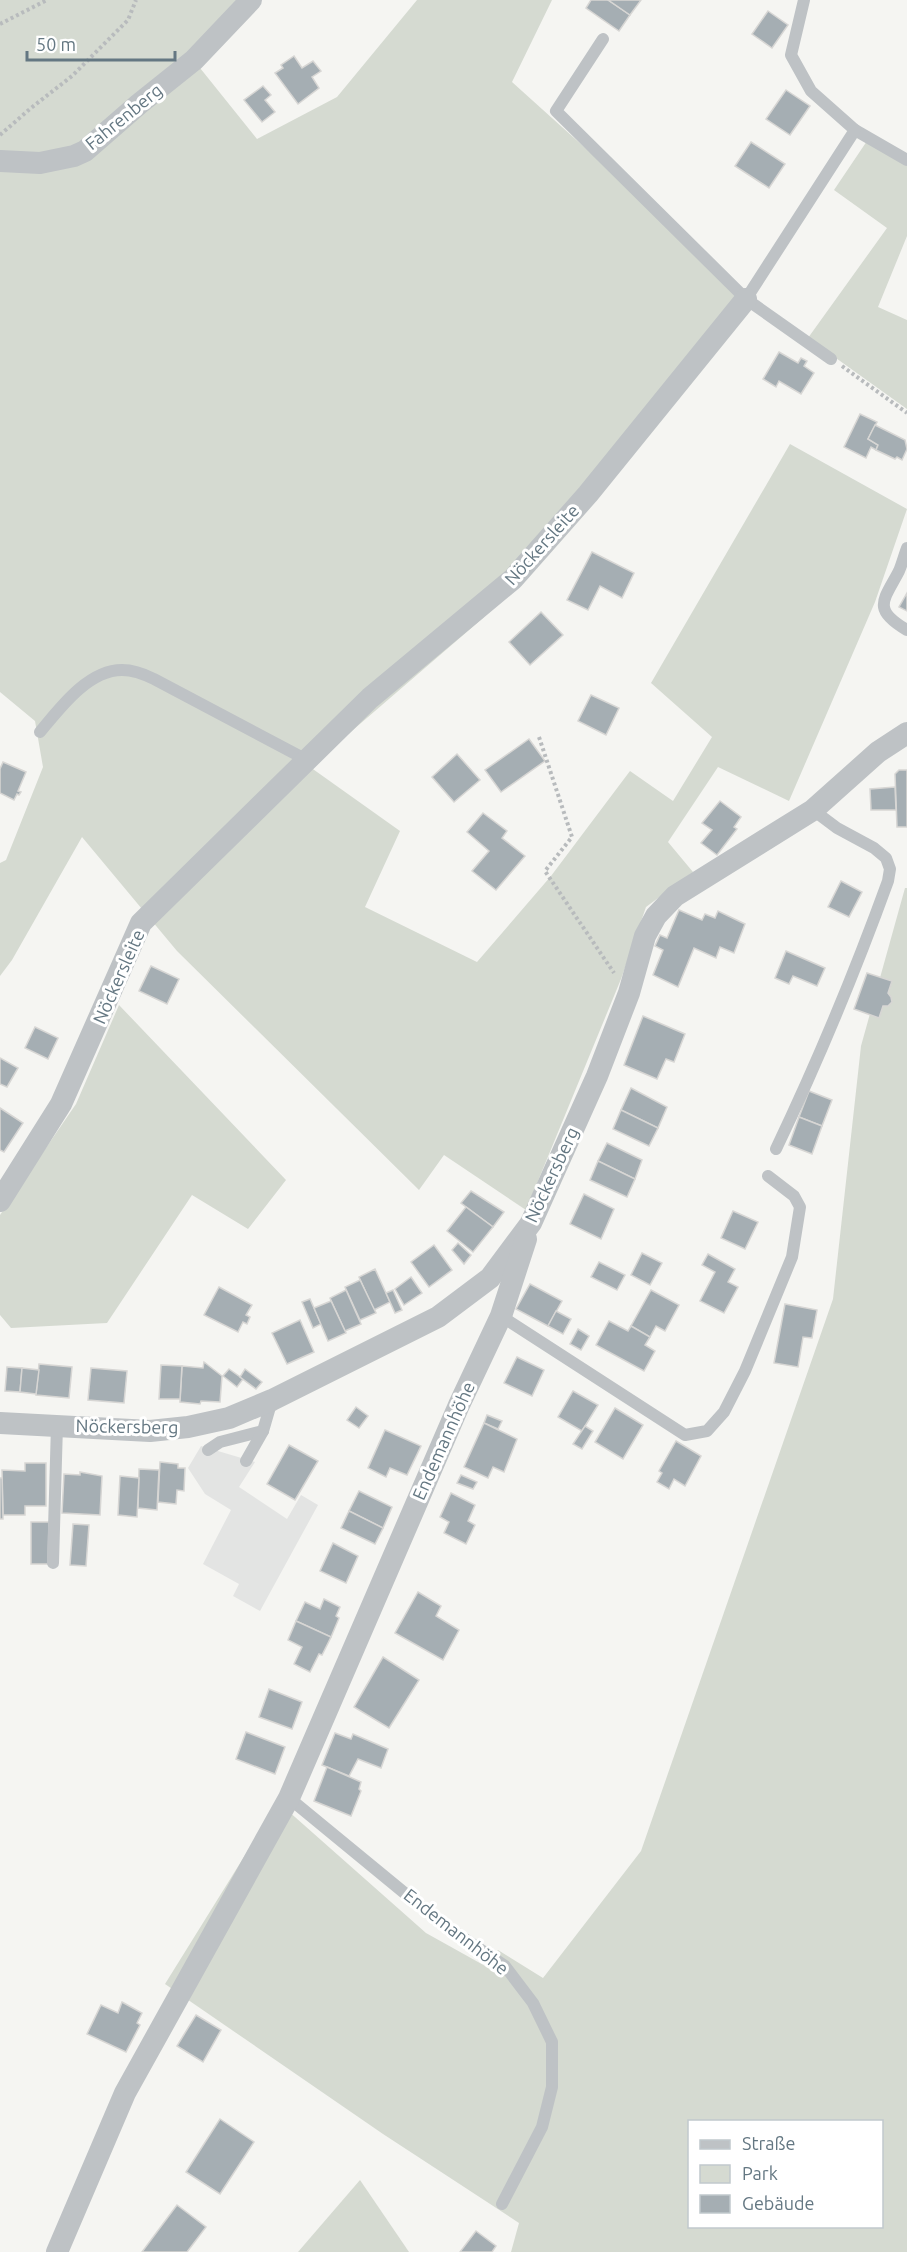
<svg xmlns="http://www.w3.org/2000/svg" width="907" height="2252" font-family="Ubuntu,sans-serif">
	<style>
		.built { fill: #e3e4e3 }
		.green { fill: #d5dad1; fill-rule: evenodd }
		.building { fill: #a5aeb3; stroke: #d7d6d4; stroke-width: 1.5 }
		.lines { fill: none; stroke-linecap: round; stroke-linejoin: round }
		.path { stroke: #b8bbbd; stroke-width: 4; stroke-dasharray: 3 3; stroke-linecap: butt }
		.lane { stroke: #bec2c5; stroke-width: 12 }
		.street { stroke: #bec2c5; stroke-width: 22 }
		.labels { text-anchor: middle; stroke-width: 6; stroke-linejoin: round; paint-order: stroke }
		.street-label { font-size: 18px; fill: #647782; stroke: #fff }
	</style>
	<rect width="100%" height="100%" fill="#f5f5f2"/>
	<polygon class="built" points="201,1446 255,1462 239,1487 287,1519 301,1495 318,1505 260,1611 233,1596 239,1584 203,1564 231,1510 205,1494 188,1468"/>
	<g class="green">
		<polygon points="0,0 247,0 83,149 0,159"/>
		<polygon points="417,0 552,0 512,82 745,292 483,618 310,767 400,831 365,907 477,962 551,876 630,771 673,801 712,737 651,683 790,444 907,509 875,602 789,801 718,767 668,842 693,872 646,907 621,979 526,1210 444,1155 419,1190 177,951 82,837 12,960 0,976 0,863 6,860 43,767 35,721 0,692 0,164 62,162 196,63 257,139 337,97"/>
		<polygon points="867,141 907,166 907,236 878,307 907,320 907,409 808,338 887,228 834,190"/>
		<path d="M905,888H907V2252H511L519,2223L383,2134L165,1984L278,1802L426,1933L487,1967L498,1950L543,1978L641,1851L833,1299L861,1046ZM690,2122H882V2226H690Z"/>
		<polygon points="119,1005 286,1180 248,1229 192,1195 107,1323 11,1328 0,1315 0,1215 76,1104"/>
		<polygon points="360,2180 409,2252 298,2252"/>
	</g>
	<g class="building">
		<polygon points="591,0 608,0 630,15 619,31 586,8"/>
		<polygon points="608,0 641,0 630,15"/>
		<polygon points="768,11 788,25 772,48 752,34"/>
		<polygon points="294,56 302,68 313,61 321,71 312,77 319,88 298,104 275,73 283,68 281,65"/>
		<polygon points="263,86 271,95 265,100 275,112 262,122 244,100"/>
		<polygon points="786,90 810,106 790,135 766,119"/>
		<polygon points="751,142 785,164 769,188 735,166"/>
		<polygon points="779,352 798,363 801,358 807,361 804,366 814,373 801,394 779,381 776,387 763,379"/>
		<polygon points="860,414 877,422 868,439 878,445 876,450 871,447 866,458 844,447"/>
		<polygon points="875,425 905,440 907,449 902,460 897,457 895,459 876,450 878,445 868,439"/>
		<polygon points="592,552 634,573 622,598 600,586 588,610 567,600"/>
		<polygon points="907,593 907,611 899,607"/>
		<polygon points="541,612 563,635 530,665 509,642"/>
		<polygon points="591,695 619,708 606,735 578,721"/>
		<polygon points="529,739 545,761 501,792 485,770"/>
		<polygon points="457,754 480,780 454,802 432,777"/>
		<polygon points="3,762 26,772 18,791 21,792 19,795 17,794 14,800 0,793 0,769"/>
		<polygon points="899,770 907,770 907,827 897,827 895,774"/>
		<polygon points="895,787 896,810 871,810 870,789"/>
		<polygon points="720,801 741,817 734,827 737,829 717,855 701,843 712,830 702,823"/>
		<polygon points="483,813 507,831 502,838 525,856 496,890 472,871 489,851 467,832"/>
		<polygon points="841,881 862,892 849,917 828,907"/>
		<polygon points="679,910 702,920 705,914 715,918 718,911 745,924 734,953 720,947 716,958 694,948 678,987 653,975 663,950 655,946 660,935 667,938"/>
		<polygon points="786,951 825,968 817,986 793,976 789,984 775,978"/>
		<polygon points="151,966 179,979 167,1004 139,991"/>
		<polygon points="867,973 892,981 888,993 891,997 892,1002 888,1006 883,1006 879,1018 854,1009"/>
		<polygon points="643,1016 685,1034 674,1062 666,1059 657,1079 624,1065"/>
		<polygon points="35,1027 58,1038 48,1059 25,1048"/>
		<polygon points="0,1058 18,1068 7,1087 0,1084"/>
		<polygon points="631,1088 667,1107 658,1128 621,1110"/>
		<polygon points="809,1091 832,1100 822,1126 799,1117"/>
		<polygon points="0,1108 23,1123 4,1152 0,1150"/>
		<polygon points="621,1110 658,1128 649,1146 613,1129"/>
		<polygon points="799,1117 822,1126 812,1154 789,1145"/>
		<polygon points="607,1143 642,1160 635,1179 598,1161"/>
		<polygon points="598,1161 635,1179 627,1197 590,1180"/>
		<polygon points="471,1191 504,1212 493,1227 461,1203"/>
		<polygon points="584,1194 614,1209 601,1239 570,1224"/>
		<polygon points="466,1207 493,1227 473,1252 447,1231"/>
		<polygon points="733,1211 758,1222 745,1249 721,1238"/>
		<polygon points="458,1243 471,1255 464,1264 452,1250"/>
		<polygon points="434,1245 452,1270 429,1287 411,1262"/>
		<polygon points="642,1253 662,1263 650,1285 631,1275"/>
		<polygon points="708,1254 735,1269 728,1282 738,1287 724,1313 700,1301 715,1272 702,1265"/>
		<polygon points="599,1262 625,1275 617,1290 591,1277"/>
		<polygon points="375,1269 390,1302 374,1310 359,1277"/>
		<polygon points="411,1277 422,1293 404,1305 395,1289"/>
		<polygon points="360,1280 376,1313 360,1320 345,1287"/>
		<polygon points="530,1284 562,1301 548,1326 516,1309"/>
		<polygon points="219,1287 252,1305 246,1315 250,1317 247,1324 243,1322 238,1332 204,1315"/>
		<polygon points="346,1290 361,1324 345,1331 330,1298"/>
		<polygon points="393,1290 402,1310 395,1313 386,1293"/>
		<polygon points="651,1290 679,1305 665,1331 656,1326 650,1337 631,1326"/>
		<polygon points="310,1299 321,1324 313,1328 302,1302"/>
		<polygon points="331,1301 346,1333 328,1341 314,1308"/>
		<polygon points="785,1304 817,1310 812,1338 803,1337 798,1367 774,1363"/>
		<polygon points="556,1311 571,1319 563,1334 548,1326"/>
		<polygon points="300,1320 314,1352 287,1364 272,1333"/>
		<polygon points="609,1321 628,1331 631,1326 650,1337 645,1345 655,1351 644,1371 596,1345"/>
		<polygon points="578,1329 589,1336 581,1350 570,1344"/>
		<polygon points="517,1357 544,1370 532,1396 504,1383"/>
		<polygon points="204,1362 222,1376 220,1402 201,1401 200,1404 180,1402 182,1366 203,1368"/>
		<polygon points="39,1364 72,1367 69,1398 36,1395"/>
		<polygon points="161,1365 182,1366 180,1399 159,1399"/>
		<polygon points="7,1367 22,1368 20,1392 5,1391"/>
		<polygon points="22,1368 39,1370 36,1394 20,1392"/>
		<polygon points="91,1368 127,1371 124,1403 88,1400"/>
		<polygon points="229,1369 243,1379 237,1387 223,1376"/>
		<polygon points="245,1369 262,1382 256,1389 240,1377"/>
		<polygon points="573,1391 598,1405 582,1431 558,1417"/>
		<polygon points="356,1407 368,1416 359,1428 347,1420"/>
		<polygon points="615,1408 643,1425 623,1459 595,1442"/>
		<polygon points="487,1415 502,1421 498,1429 484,1423"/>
		<polygon points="484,1423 517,1439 504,1472 493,1467 488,1478 464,1467"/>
		<polygon points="585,1426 593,1431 582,1449 573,1444"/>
		<polygon points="385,1430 421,1446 407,1475 390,1468 386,1477 368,1468"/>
		<polygon points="676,1441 701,1456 685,1486 674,1479 669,1489 657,1482 662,1473 659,1471"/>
		<polygon points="289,1445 318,1461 295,1500 267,1484"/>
		<polygon points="160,1462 178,1464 178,1468 185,1468 184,1491 177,1490 176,1504 158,1502"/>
		<polygon points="25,1463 46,1463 46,1506 25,1506 25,1515 3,1515 2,1470 25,1471"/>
		<polygon points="139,1469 159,1470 157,1510 138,1508"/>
		<polygon points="80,1472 102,1476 100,1515 62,1513 64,1474 80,1475"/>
		<polygon points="461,1475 477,1482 473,1489 457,1483"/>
		<polygon points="120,1476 139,1478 137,1517 118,1515"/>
		<polygon points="0,1478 2,1478 3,1519 0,1519"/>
		<polygon points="359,1491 392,1507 383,1528 349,1511"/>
		<polygon points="451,1493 475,1505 468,1521 475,1525 466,1544 444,1533 449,1522 440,1517"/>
		<polygon points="349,1511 383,1528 375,1544 341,1528"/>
		<polygon points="31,1522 49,1522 48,1564 31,1564"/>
		<polygon points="73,1524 89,1525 86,1566 70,1565"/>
		<polygon points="333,1543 358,1556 346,1583 320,1571"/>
		<polygon points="418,1592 441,1606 436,1616 459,1630 443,1660 395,1633"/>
		<polygon points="324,1599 340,1607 336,1616 339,1618 331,1637 296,1621 305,1602 320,1609"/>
		<polygon points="296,1621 331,1637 322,1655 319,1654 310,1672 294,1664 302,1647 288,1640"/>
		<polygon points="383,1657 419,1680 389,1728 354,1707"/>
		<polygon points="269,1689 302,1702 292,1729 259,1717"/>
		<polygon points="246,1732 285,1747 275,1774 236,1759"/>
		<polygon points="335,1733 351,1739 353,1734 388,1749 381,1768 358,1759 349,1776 322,1765"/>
		<polygon points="327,1767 361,1782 359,1789 361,1791 351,1816 314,1801"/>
		<polygon points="122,2002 142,2013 137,2023 140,2025 126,2052 87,2034 101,2005 118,2013"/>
		<polygon points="196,2015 221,2030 203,2062 177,2046"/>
		<polygon points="220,2119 254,2142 220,2194 186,2172"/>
		<polygon points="177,2205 206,2227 187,2252 142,2252"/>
		<polygon points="476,2231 496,2246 492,2252 460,2252"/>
	</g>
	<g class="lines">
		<g class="path">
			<polyline points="0,24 47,0"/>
			<polyline points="0,135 31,108 72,76 128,20 136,0"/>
			<polyline points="842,366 907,413"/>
			<polyline points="539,737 572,837 545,871 614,973"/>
		</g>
		<g class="lane">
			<polyline points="603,39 556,111 746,299 831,359"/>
			<polyline points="855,130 907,160"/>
			<polyline points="746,299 855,130 811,91 791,55 804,0"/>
			<path d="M907,548C904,556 902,564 899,571C884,600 871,609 907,630"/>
			<path d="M40,732C60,708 88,670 122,670C133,670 144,674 154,679L307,760"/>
			<path d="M776,1149C818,1061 855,972 888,881L890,869L886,858L874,848L837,828L813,810"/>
			<polyline points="501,1316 685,1435 707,1431 724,1412 745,1371 792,1257 800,1207 794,1196 768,1176"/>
			<polyline points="208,1450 220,1442 263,1431"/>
			<polyline points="246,1461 263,1431 272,1400"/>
			<polyline points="53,1563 57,1425"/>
			<polyline points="289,1798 441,1923 505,1966 533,2003 552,2042 552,2087 542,2127 502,2204"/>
		</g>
		<g class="street">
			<polyline points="0,161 40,163 74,156 85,151 139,104 194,60 251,0"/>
			<polyline points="0,1201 61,1104 141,923 370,698 513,579 588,494 746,299"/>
			<polyline points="0,1423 150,1431 188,1427 229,1418 272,1400 438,1317 490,1278 531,1223 597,1076 629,993 645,936 656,916 675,896 813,810 878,752 907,733"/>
			<polyline points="57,2252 125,2093 289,1798 459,1405 501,1316 526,1239"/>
		</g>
	</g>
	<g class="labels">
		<g class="street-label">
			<text transform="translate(124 117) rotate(-39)" y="6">Fahrenberg</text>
			<text transform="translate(542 545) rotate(-48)" y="6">Nöckersleite</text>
			<text transform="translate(119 977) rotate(-66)" y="6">Nöckersleite</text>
			<text transform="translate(552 1175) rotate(-65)" y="6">Nöckersberg</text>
			<text transform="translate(127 1427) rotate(1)" y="6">Nöckersberg</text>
			<text transform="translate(444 1441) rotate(-66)" y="6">Endemannhöhe</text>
			<text transform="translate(456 1932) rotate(38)" y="6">Endemannhöhe</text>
		</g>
	</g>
	<rect x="688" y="2120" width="195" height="108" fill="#ffffff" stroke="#c1c9cd" stroke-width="1.5"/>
	<rect x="700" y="2140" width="30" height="9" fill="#bec2c5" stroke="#c1c9cd" stroke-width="1.5"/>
	<text x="742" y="2150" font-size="18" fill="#647782">Straße</text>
	<rect x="700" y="2165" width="30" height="18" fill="#d5dad1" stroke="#c1c9cd" stroke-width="1.5"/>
	<text x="742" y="2180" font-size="18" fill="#647782">Park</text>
	<rect x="700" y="2195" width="30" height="18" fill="#a5aeb3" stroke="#c1c9cd" stroke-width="1.5"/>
	<text x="742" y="2210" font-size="18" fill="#647782">Gebäude</text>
	<path d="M27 51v9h148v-9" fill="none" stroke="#647782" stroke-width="3"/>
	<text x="36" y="51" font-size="18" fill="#647782" stroke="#ffffff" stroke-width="4.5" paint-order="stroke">50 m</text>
</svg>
